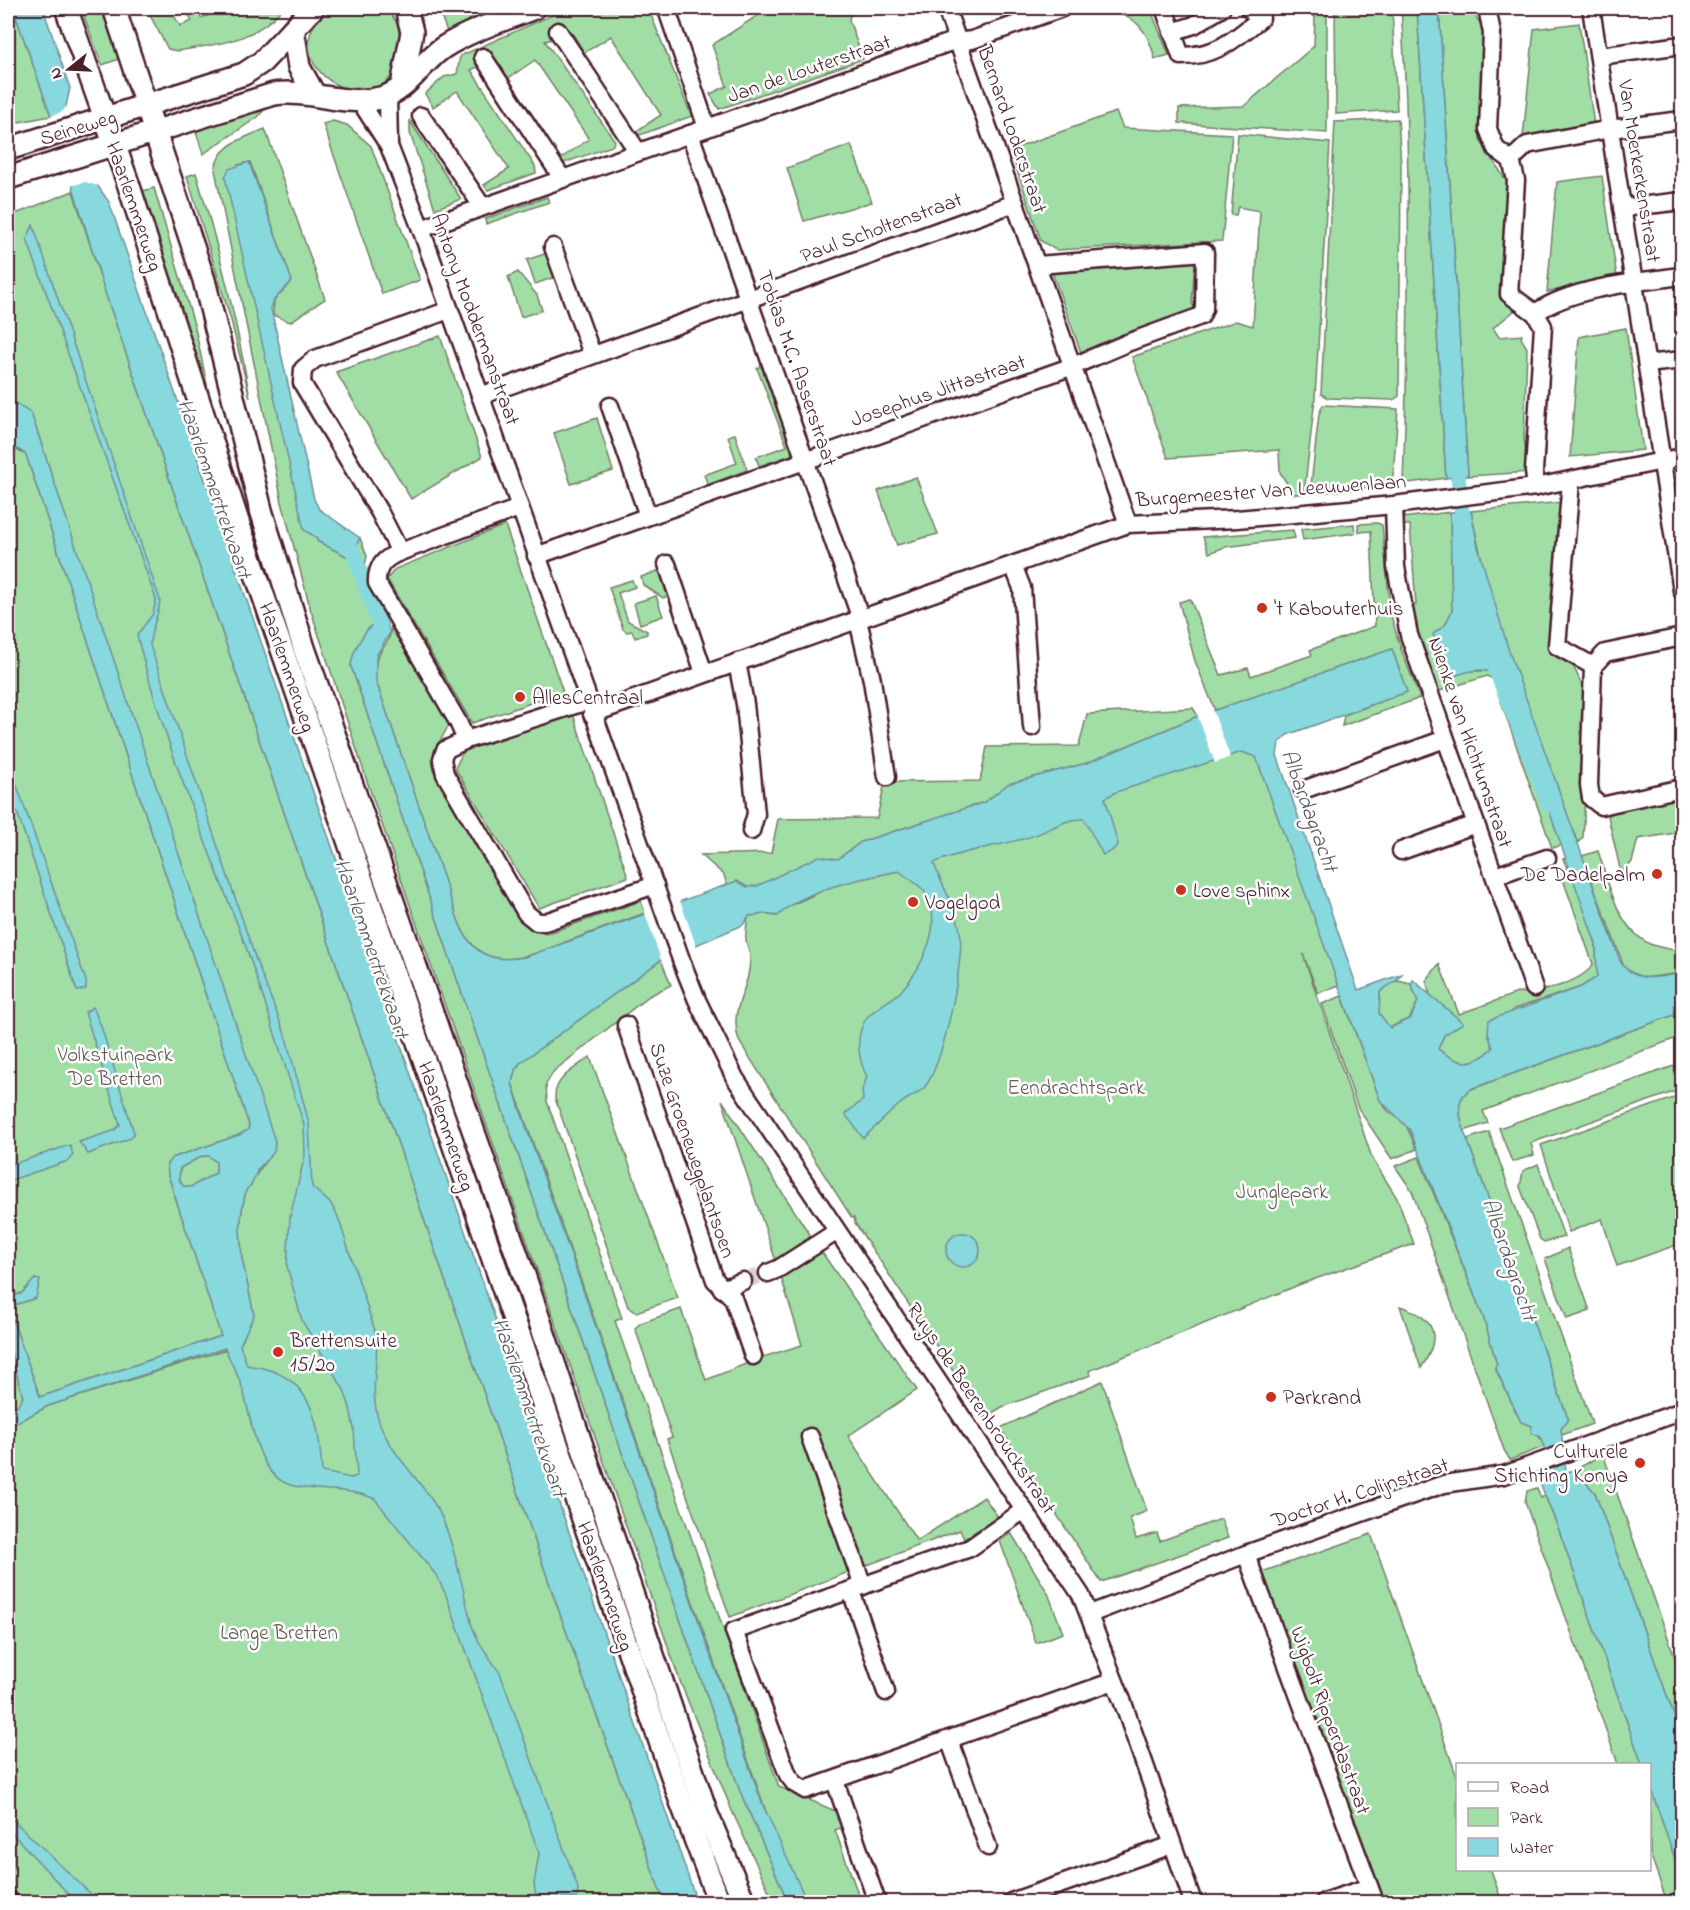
<svg xmlns="http://www.w3.org/2000/svg" width="1690" height="1910" font-family="'Indie Flower',sans-serif">
	<style>
		.green { fill: #a0dea6; stroke: #757e68; stroke-width: 1.5 }
		.water { fill: #88d9de; stroke: #6f8f96; stroke-width: 1.5; fill-rule: evenodd }
		.pier { fill: #fff }
		.lines { fill: none; stroke-linecap: round; stroke-linejoin: round }
		.canal { stroke: #88d9de; stroke-width: 15 }
		.minor-tunnel { stroke: #dbd2d5; stroke-width: 16; stroke-dasharray: 16 8; stroke-linecap: butt }
		.minor-casing { stroke: #4a1f2b; stroke-width: 21 }
		.major-casing { stroke: #4a1f2b; stroke-width: 26 }
		.minor { stroke: #fff; stroke-width: 16 }
		.major { stroke: #fff; stroke-width: 21 }
		.rail { stroke: #4a1f2b; stroke-width: 4 }
		.poi-dot { fill: #c8321e; stroke: #fff; stroke-width: 2 }
		.labels { text-anchor: middle; stroke-width: 5; stroke-linejoin: round; paint-order: stroke }
		.street-label { font-size: 21px; fill: #4a1f2b; stroke: #fff }
		.poi-label { font-size: 21px; fill: #4a1f2b; stroke: #fff; text-anchor: start }
		.park-label { font-size: 21px; fill: #645850; stroke: #fff }
		.water-label { font-size: 22px; font-style: italic; fill: #5d5761; stroke: #fff }
	</style>
	<rect width="100%" height="100%" fill="#fff"/>
	<filter id="ink" filterUnits="userSpaceOnUse"><feTurbulence type="fractalNoise" baseFrequency=".0167" numOctaves="2"/><feDisplacementMap in="SourceGraphic" scale="12" xChannelSelector="R" yChannelSelector="G"/><feConvolveMatrix kernelMatrix="1 2 1 2 8 2 1 2 1" color-interpolation-filters="sRGB"/></filter>
	<g filter="url(#ink)">
		<g class="green">
			<polygon points="8,8 13,8 51,116 8,124"/>
			<polygon points="81,8 106,8 125,57 102,65"/>
			<path d="M146,8H170L180,26L192,21L185,8H197L201,18L228,8H283C254,42 218,44 177,51L168,49Z"/>
			<path d="M330,8H383C400,20 402,33 399,52C388,139 259,63 330,8Z"/>
			<polygon points="438,8 498,8 449,37"/>
			<polygon points="568,8 661,8 651,15 689,110 694,109 692,116 640,135 635,132 661,115 611,36 584,53 573,34 545,41 615,141 612,146 564,163 560,159 589,139 535,60 507,79 494,59 471,70 535,166 536,173 488,190 484,185 509,169 457,91 433,107 425,94 444,77 457,74 460,56"/>
			<polygon points="769,8 852,8 849,20 863,59 719,109 710,94 727,86 712,45"/>
			<path d="M1116,8H1150L1169,55L1155,59C1150,39 1141,19 1119,14Z"/>
			<polygon points="1298,8 1327,8 1327,133 1179,123 1179,108 1244,106 1314,46 1315,17"/>
			<polygon points="1335,8 1392,8 1397,110 1336,114"/>
			<path d="M1401,8H1417L1446,478L1408,483L1403,482C1409,323 1412,166 1401,8Z"/>
			<polygon points="1439,8 1469,8 1487,32 1480,140 1507,182 1500,287 1514,311 1493,328 1499,337 1522,335 1521,338 1527,348 1524,439 1530,472 1468,476"/>
			<polygon points="1579,23 1594,125 1523,137 1534,29"/>
			<polygon points="274,98 258,117 203,154 195,129"/>
			<polygon points="1116,112 1123,128 1232,134 1222,241 1056,250 1041,241 1010,150"/>
			<polygon points="1398,119 1401,167 1399,396 1393,400 1328,398 1321,394 1335,122"/>
			<polygon points="333,121 347,125 371,146 420,280 382,294 323,124"/>
			<polygon points="410,121 461,199 435,209 410,133"/>
			<path d="M265,129L325,299L290,322L273,315L274,300L292,281L250,162L238,165L317,541L350,558L360,538L367,556L365,565L385,618C367,620 355,650 351,666L458,982L740,1791L788,1902H774L732,1811L680,1681L369,787L311,611L282,502L215,170C218,144 245,138 265,129Z"/>
			<polygon points="1238,134 1330,143 1315,398 1304,494 1293,494 1280,472 1279,450 1168,458 1132,357 1236,321 1253,326 1260,211 1238,207 1236,215 1231,215"/>
			<polygon points="851,145 872,202 804,221 787,168"/>
			<path d="M196,173C219,247 237,321 250,398L231,320L187,176Z"/>
			<polygon points="1602,176 1617,278 1547,292 1557,182"/>
			<polygon points="154,188 195,328 211,403 139,192"/>
			<polygon points="73,191 106,295 560,1614 664,1902 8,1902 8,1427 48,1406 240,1345 254,1315 242,1259 240,1231 242,1209 246,1190 275,1147 31,413 8,399 8,217"/>
			<polygon points="547,197 549,202 486,224 485,219"/>
			<polygon points="550,252 558,276 535,284 527,260"/>
			<polygon points="1195,255 1200,267 1194,272 1192,304 1197,310 1082,355 1053,275 1058,268"/>
			<polygon points="518,272 537,295 542,310 521,317 508,277"/>
			<polygon points="1626,328 1643,450 1570,457 1579,337"/>
			<polygon points="440,336 482,457 411,499 336,372"/>
			<polygon points="761,366 792,450 791,455 759,466 756,457 787,446 757,368"/>
			<polygon points="1323,405 1398,409 1393,476 1383,486 1310,494 1319,414"/>
			<polygon points="597,418 613,471 571,484 554,433"/>
			<polygon points="735,434 747,470 708,485 704,475 737,463 728,436"/>
			<polygon points="15,449 26,455 249,1125 248,1130 239,1135 172,1158 167,1164 168,1175 221,1336 40,1397 8,1307 36,1298 35,1279 22,1293 8,1298 8,450"/>
			<polygon points="916,477 938,534 897,545 878,491"/>
			<path d="M1573,501L1564,647L1587,695L1584,821L1583,837L1578,843C1537,734 1493,625 1471,511Z"/>
			<polygon points="1450,512 1452,611 1445,625 1434,634 1470,671 1491,671 1504,683 1562,845 1552,848 1493,679 1487,676 1439,691 1408,606 1416,605 1410,525 1400,525 1402,518"/>
			<polygon points="1377,523 1382,525 1391,616 1401,649 1420,698 1342,726 1344,715 1407,692 1392,649 1215,710 1195,661 1179,602 1190,599 1221,675 1248,668 1251,676 1312,655 1310,650 1375,626 1371,531 1359,532 1358,524"/>
			<polygon points="1354,524 1355,533 1303,540 1301,529"/>
			<polygon points="505,525 563,692 472,723 387,579 395,569"/>
			<polygon points="1293,530 1295,538 1225,547 1209,553 1203,537"/>
			<polygon points="663,569 671,595 663,598 643,585 641,577"/>
			<polygon points="632,580 635,587 618,593 628,621 647,631 647,634 635,638 632,631 627,632 623,629 609,587"/>
			<polygon points="656,596 663,616 640,624 634,603"/>
			<path d="M391,628L450,723L434,752V767L528,924L536,931L542,929L546,934L641,901L645,913C620,922 596,931 571,940C526,957 481,980 458,920L376,681C371,648 390,650 391,628Z"/>
			<polygon points="1193,708 1198,716 1087,763 1008,784 985,802 861,842 838,859 757,886 747,887 737,881 727,885 724,875 701,855 771,853 778,819 877,818 885,782 980,781 987,747 1079,746 1087,714"/>
			<polygon points="573,714 628,877 539,908 455,768 465,748"/>
			<path d="M1230,740L1242,752L1256,757L1339,985L1318,993L1303,954L1372,1158L1397,1198L1414,1244L1301,1284L1089,1371L1091,1375L1002,1407L984,1418L855,1223L854,1217L852,1218L739,1041C728,1007 750,992 750,958C750,952 747,946 746,940C745,931 747,925 748,916L764,914L776,916L785,908L839,883L899,871L966,852Z"/>
			<polygon points="1682,798 1682,832 1638,839 1632,862 1621,873 1608,816 1619,809"/>
			<path d="M1598,851C1609,883 1616,927 1650,944C1660,948 1672,949 1682,952V973L1643,978L1625,969L1582,856Z"/>
			<path d="M1567,858L1596,944L1597,977L1581,987L1514,1009L1488,1033L1493,1048C1473,1068 1459,1065 1438,1049L1444,1035L1462,1023L1430,995L1426,981L1439,964L1459,1014L1520,992C1537,996 1585,980 1593,964L1560,871L1567,868L1563,859Z"/>
			<polygon points="661,960 671,985 649,996 554,1071 546,1084 547,1101 622,1318 615,1321 779,1787 838,1812 845,1826 835,1830 861,1902 807,1902 773,1832 512,1083 515,1070 520,1063"/>
			<polygon points="1398,981 1411,984 1418,1001 1410,1018 1389,1028 1379,1013 1380,992 1387,985"/>
			<polygon points="1342,996 1380,1100 1388,1111 1405,1123 1417,1149 1392,1159 1358,1108 1322,1004"/>
			<path d="M1682,1012V1036L1483,1111L1488,1123L1464,1131C1460,1116 1454,1101 1469,1090Z"/>
			<path d="M590,1057L678,1298L636,1312L628,1307L555,1098C554,1078 575,1068 590,1057Z"/>
			<polygon points="1682,1063 1682,1089 1531,1143 1534,1155 1512,1162 1499,1128"/>
			<polygon points="1682,1095 1682,1243 1617,1266 1602,1219 1569,1232 1541,1145"/>
			<polygon points="722,1100 814,1241 776,1261"/>
			<polygon points="1489,1132 1591,1420 1592,1424 1562,1435 1561,1429 1568,1419 1467,1139"/>
			<polygon points="202,1156 209,1156 216,1162 216,1173 191,1187 183,1186 179,1179 180,1168"/>
			<polygon points="1419,1157 1484,1319 1497,1365 1495,1368 1521,1422 1532,1426 1546,1446 1510,1460 1504,1450 1412,1191 1395,1166"/>
			<polygon points="1538,1164 1564,1237 1544,1242 1540,1239 1520,1187 1523,1171"/>
			<polygon points="1568,1248 1590,1311 1567,1319 1545,1259"/>
			<polygon points="821,1251 917,1390 848,1436 917,1541 984,1497 998,1517 964,1539 960,1530 730,1617 667,1439 672,1437 635,1328 641,1323 681,1309 706,1380 763,1357 802,1345 781,1277"/>
			<path d="M1400,1306C1436,1318 1442,1337 1421,1368Z"/>
			<polygon points="8,1342 23,1397 18,1405 8,1410"/>
			<polygon points="1102,1381 1147,1511 1130,1518 1136,1539 1157,1533 1160,1541 1221,1519 1228,1538 1101,1582 1000,1428"/>
			<polygon points="1603,1454 1682,1677 1682,1738 1595,1493 1575,1470"/>
			<polygon points="1537,1488 1541,1498 1545,1496 1559,1530 1642,1764 1618,1764 1525,1502 1527,1491"/>
			<polygon points="1011,1533 1048,1593 1063,1633 1036,1643 1000,1541"/>
			<polygon points="1371,1534 1457,1777 1458,1870 1491,1870 1502,1902 1376,1902 1259,1573"/>
			<polygon points="1650,1786 1682,1879 1682,1902 1667,1902 1650,1853"/>
		</g>
		<g class="water">
			<polygon points="13,8 43,8 70,88 66,106 90,175 109,202 697,1902 664,1902 560,1614 106,295 51,116"/>
			<polygon points="1417,8 1439,8 1468,476 1446,478"/>
			<polygon points="249,162 292,281 274,300 271,309 314,499 319,509 360,538 350,558 317,541 317,538 304,530 225,177 229,169"/>
			<path d="M33,225L160,600C159,616 150,629 150,645L257,963L285,1034L309,1123L312,1187L331,1204L338,1217L376,1334C379,1357 372,1380 375,1403C380,1447 416,1472 437,1508C452,1533 464,1595 472,1626L479,1642L500,1673L578,1888L577,1898H562L560,1902H537L534,1884L539,1853L446,1595L436,1575L375,1499C349,1487 321,1492 294,1486C256,1478 252,1420 243,1390C239,1376 230,1362 225,1348L48,1406L8,1427V1410L18,1405L23,1397L8,1342V1298L22,1293L35,1279L40,1280L36,1298L8,1307L40,1397L221,1336L168,1175L167,1164L172,1158L239,1135L248,1130L249,1125L26,455L18,449L8,450V399L31,413L275,1141L274,1152L258,1169L252,1184L246,1190L242,1209L240,1231L242,1259L254,1315L240,1345L247,1365C256,1367 267,1368 275,1372C317,1389 319,1433 322,1472L351,1478L357,1476L354,1429L350,1408L344,1390L302,1321L287,1266L290,1217L305,1155L304,1125C283,1061 264,995 240,931C202,834 162,736 137,635L153,614L156,599L27,239ZM202,1156H209L216,1162V1173L191,1187L183,1186L179,1179L180,1168Z"/>
			<path d="M1471,511L1478,547L1509,651L1620,961C1635,985 1659,977 1682,973V1012L1473,1088C1454,1097 1459,1114 1464,1131L1568,1419L1561,1429L1566,1472L1575,1470L1595,1493L1682,1738V1879L1650,1786V1764H1642L1559,1530L1540,1483L1556,1476L1541,1437L1531,1433L1532,1426L1521,1422L1495,1367L1497,1365L1484,1319L1410,1130L1380,1100L1256,757L1242,752L1116,792L1105,798L1118,844L1112,851L1103,855L1084,819C1062,818 1047,833 1026,838C995,847 964,850 934,863C941,886 956,905 960,931C965,958 943,1070 923,1089C916,1095 907,1098 900,1104C887,1115 876,1127 863,1138L845,1114L863,1100L862,1090L867,1077C858,1059 855,1038 865,1020C872,1008 891,1002 901,991C922,968 946,922 924,891C919,884 906,877 899,871C864,878 803,889 778,916L764,914L749,916L743,925L661,960L520,1063L515,1070L512,1083L520,1109L762,1803L807,1902H788L740,1791L458,982L351,666C352,650 369,620 385,618L390,633L376,656V681L458,920C471,954 490,963 525,957L737,881L747,887L757,886L819,856L838,859L861,842L985,802L1008,784L1087,763L1198,716L1392,649L1407,692L1287,735L1279,743L1277,755L1358,990L1402,974C1397,983 1387,985 1380,992L1379,1013L1390,1028L1411,1018L1418,1001L1411,984L1413,980L1463,1023L1444,1035L1438,1049C1459,1065 1473,1068 1493,1048L1488,1033L1489,1020L1581,987L1597,977L1596,944L1504,683C1488,662 1469,671 1448,678L1433,634L1445,625L1452,611L1450,512Z"/>
			<polygon points="16,783 86,981 86,989 77,991 8,785"/>
			<polygon points="93,1007 101,1026 134,1133 131,1138 88,1154 79,1142 113,1131 120,1125 85,1012"/>
			<polygon points="70,1145 73,1155 68,1161 8,1181 8,1161 13,1164"/>
			<circle cx="963" cy="1250" r="17"/>
			<polygon points="8,1815 99,1902 76,1902 8,1829"/>
		</g>
		<g class="pier">
			<polygon points="70,102 69,106 98,186 85,182 70,186 48,117 62,112"/>
			<polygon points="1212,708 1230,757 1215,763 1197,714"/>
			<polygon points="679,898 697,948 662,963 644,910"/>
		</g>
		<g class="lines">
			<g class="canal">
				<polyline points="1456,457 1464,532"/>
				<polyline points="340,538 352,549 380,627 376,638"/>
				<polyline points="1491,658 1549,805"/>
			</g>
			<polyline class="minor-tunnel" points="743,1281 768,1273"/>
			<g class="minor-casing">
				<g id="minor">
					<polyline points="672,8 667,10 707,128"/>
					<polyline points="946,8 1128,524"/>
					<path d="M1164,8L1181,56C1217,56 1234,40 1261,18L1248,8"/>
					<polyline points="1487,8 1492,33 1488,129 1496,149 1511,160 1516,180 1509,294 1535,313 1543,326 1534,471 1536,487"/>
					<polyline points="1591,8 1682,591"/>
					<polyline points="558,31 638,152"/>
					<polyline points="1172,32 1194,25 1222,8"/>
					<polyline points="1599,56 1682,45"/>
					<polyline points="483,57 562,178"/>
					<polyline points="388,96 389,145"/>
					<polyline points="360,101 389,146 421,229 683,965 697,1000 735,1078 1081,1595 1122,1700 1193,1902"/>
					<polyline points="421,116 482,206"/>
					<polyline points="690,134 861,619"/>
					<polyline points="1511,160 1527,145 1610,129 1682,120"/>
					<polyline points="1622,208 1682,201"/>
					<polyline points="421,229 948,43 972,40 1062,8"/>
					<polyline points="553,247 592,354"/>
					<path d="M449,310L315,359L303,369L302,383L380,513L400,552C385,558 376,566 377,583L458,722L466,740L445,750L442,759L445,774L526,913L537,922H545L655,885"/>
					<path d="M1535,313C1574,287 1636,282 1682,276"/>
					<polyline points="1647,364 1682,360"/>
					<polyline points="480,396 1015,203"/>
					<polyline points="610,406 648,516"/>
					<polyline points="1571,481 1557,646 1593,666 1589,785 1591,798 1601,806 1682,788"/>
					<polyline points="1394,505 1396,567 1409,635 1534,988"/>
					<polyline points="400,552 519,508"/>
					<polyline points="536,556 1073,366 1127,343 1201,316 1204,309 1205,252 1037,265"/>
					<polyline points="667,564 704,673"/>
					<polyline points="1013,565 1022,588 1032,727"/>
					<polyline points="858,620 872,680 887,777"/>
					<polyline points="737,662 745,704 756,814 751,831"/>
					<polyline points="1593,666 1605,653 1682,637"/>
					<polyline points="592,714 1128,524 1237,519 1394,505 1536,487 1682,457"/>
					<polyline points="466,740 588,701"/>
					<polyline points="1303,790 1445,739"/>
					<polyline points="1401,851 1476,824"/>
					<polyline points="1495,876 1547,858"/>
					<polyline points="626,1025 715,1280 733,1298 753,1356"/>
					<polyline points="768,1273 778,1269 836,1232"/>
					<polyline points="722,1289 743,1281"/>
					<polyline points="810,1437 863,1586"/>
					<polyline points="1024,1510 970,1548 734,1631 788,1775 795,1784 805,1790 1114,1681"/>
					<polyline points="1246,1554 1375,1902"/>
					<polyline points="851,1591 886,1692"/>
					<polyline points="1090,1614 1246,1554 1398,1500 1444,1484 1504,1475 1682,1411"/>
					<polyline points="949,1739 988,1847"/>
					<polyline points="835,1781 877,1902"/>
					<polyline points="1011,1902 1172,1845"/>
					<polyline points="1324,1902 1369,1887"/>
				</g>
			</g>
			<g class="major-casing">
				<g id="major">
					<polyline points="66,8 128,183 242,534 681,1802 719,1902"/>
					<polyline points="114,8 204,280 261,510 304,648 523,1272 707,1814 744,1902"/>
					<polyline points="293,29 299,67 314,94"/>
					<polyline points="402,86 412,32 406,8"/>
					<polyline points="8,149 244,74 262,62 313,8"/>
					<path d="M8,178L274,94C310,89 345,107 380,98C407,92 422,61 444,47C471,30 504,20 534,8"/>
				</g>
			</g>
			<use href="#minor" class="minor"/>
			<use href="#major" class="major"/>
			<polyline class="rail" points="8,1887 23,1902"/>
		</g>
	</g>
	<g class="poi-dot">
		<circle cx="1262" cy="608" r="6"/>
		<circle cx="520" cy="697" r="6"/>
		<circle cx="1657" cy="874" r="6"/>
		<circle cx="1181" cy="890" r="6"/>
		<circle cx="913" cy="902" r="6"/>
		<circle cx="278" cy="1352" r="6"/>
		<circle cx="1271" cy="1397" r="6"/>
		<circle cx="1640" cy="1463" r="6"/>
	</g>
	<g class="labels">
		<g class="street-label">
			<text transform="translate(809 68) rotate(-19)" y="7">Jan de Louterstraat</text>
			<text transform="translate(78 127) rotate(-17)" y="7">Seineweg</text>
			<text transform="translate(1013 129) rotate(71)" y="7">Bernard Loderstraat</text>
			<text transform="translate(1640 171) rotate(81)" y="7">Van Moerkerkenstraat</text>
			<text transform="translate(135 206) rotate(71)" y="7">Haarlemmerweg</text>
			<text transform="translate(881 227) rotate(-20)" y="7">Paul Scholtenstraat</text>
			<text transform="translate(476 319) rotate(70)" y="7">Antony Moddermanstraat</text>
			<text transform="translate(798 368) rotate(71)" y="7">Tobias M.C. Asserstraat</text>
			<text transform="translate(938 390) rotate(-19)" y="7">Josephus Jittastraat</text>
			<text transform="translate(1271 490) rotate(-4)" y="7">Burgemeester Van Leeuwenlaan</text>
			<text transform="translate(288 667) rotate(71)" y="7">Haarlemmerweg</text>
			<text transform="translate(1471 742) rotate(71)" y="7">Nienke van Hichtumstraat</text>
			<text transform="translate(447 1126) rotate(71)" y="7">Haarlemmerweg</text>
			<text transform="translate(693 1150) rotate(71)" y="7">Suze Groenewegplantsoen</text>
			<text transform="translate(982 1408) rotate(56)" y="7">Ruys de Beerenbrouckstraat</text>
			<text transform="translate(1360 1492) rotate(-18)" y="7">Doctor H. Colijnstraat</text>
			<text transform="translate(606 1586) rotate(71)" y="7">Haarlemmerweg</text>
			<text transform="translate(1331 1720) rotate(70)" y="7">Wigbolt Ripperdastraat</text>
		</g>
		<g class="poi-label">
			<text x="1274" y="615">'t Kabouterhuis</text>
			<text x="532" y="704">AllesCentraal</text>
			<text x="1645" y="881" text-anchor="end">De Dadelpalm</text>
			<text x="1193" y="897">Love sphinx</text>
			<text x="925" y="909">Vogelgod</text>
			<text x="290" y="1347">Brettensuite<tspan x="290" dy="24">15/20</tspan></text>
			<text x="1283" y="1404">Parkrand</text>
			<text x="1628" y="1458" text-anchor="end">Culturele<tspan x="1628" dy="24">Stichting Konya</tspan></text>
		</g>
		<g class="park-label">
			<text x="115" y="1061">Volkstuinpark<tspan x="115" dy="24">De Bretten</tspan></text>
			<text x="1076" y="1094">Eendrachtspark</text>
			<text x="1282" y="1198">Junglepark</text>
			<text x="279" y="1639">Lange Bretten</text>
		</g>
		<g class="water-label">
			<text transform="translate(216 488) rotate(71)" y="8">Haarlemmertrekvaart</text>
			<text transform="translate(1311 810) rotate(70)" y="8">Albardagracht</text>
			<text transform="translate(373 948) rotate(71)" y="8">Haarlemmertrekvaart</text>
			<text transform="translate(1511 1259) rotate(71)" y="8">Albardagracht</text>
			<text transform="translate(531 1407) rotate(71)" y="8">Haarlemmertrekvaart</text>
		</g>
	</g>
	<rect width="1690" height="1910" fill="none" stroke="#fff" stroke-width="30"/>
	<rect x="15" y="15" width="1660" height="1880" fill="none" stroke="#4a1f2b" stroke-width="2" filter="url(#ink)"/>
	<rect x="1456" y="1763" width="195" height="108" fill="#ffffff" stroke="#b7a5aa" stroke-width="1.5"/>
	<rect x="1468" y="1782" width="30" height="9" fill="#ffffff" stroke="#b7a5aa" stroke-width="1.5"/>
	<text x="1510" y="1793" font-size="18" fill="#4a1f2b">Road</text>
	<rect x="1468" y="1808" width="30" height="18" fill="#a0dea6" stroke="#b7a5aa" stroke-width="1.5"/>
	<text x="1510" y="1823" font-size="18" fill="#4a1f2b">Park</text>
	<rect x="1468" y="1838" width="30" height="18" fill="#88d9de" stroke="#b7a5aa" stroke-width="1.5"/>
	<text x="1510" y="1853" font-size="18" fill="#4a1f2b">Water</text>
	<g transform="translate(69 69) rotate(252)" stroke="#ffffff" stroke-width="4.5" paint-order="stroke">
	<path d="M0-4.5L10 22L0 15L-10 22Z" fill="#4a1f2b"/>
	<text y="-9" font-size="16" font-weight="bold" text-anchor="middle" fill="#4a1f2b">N</text>
	</g>
</svg>
